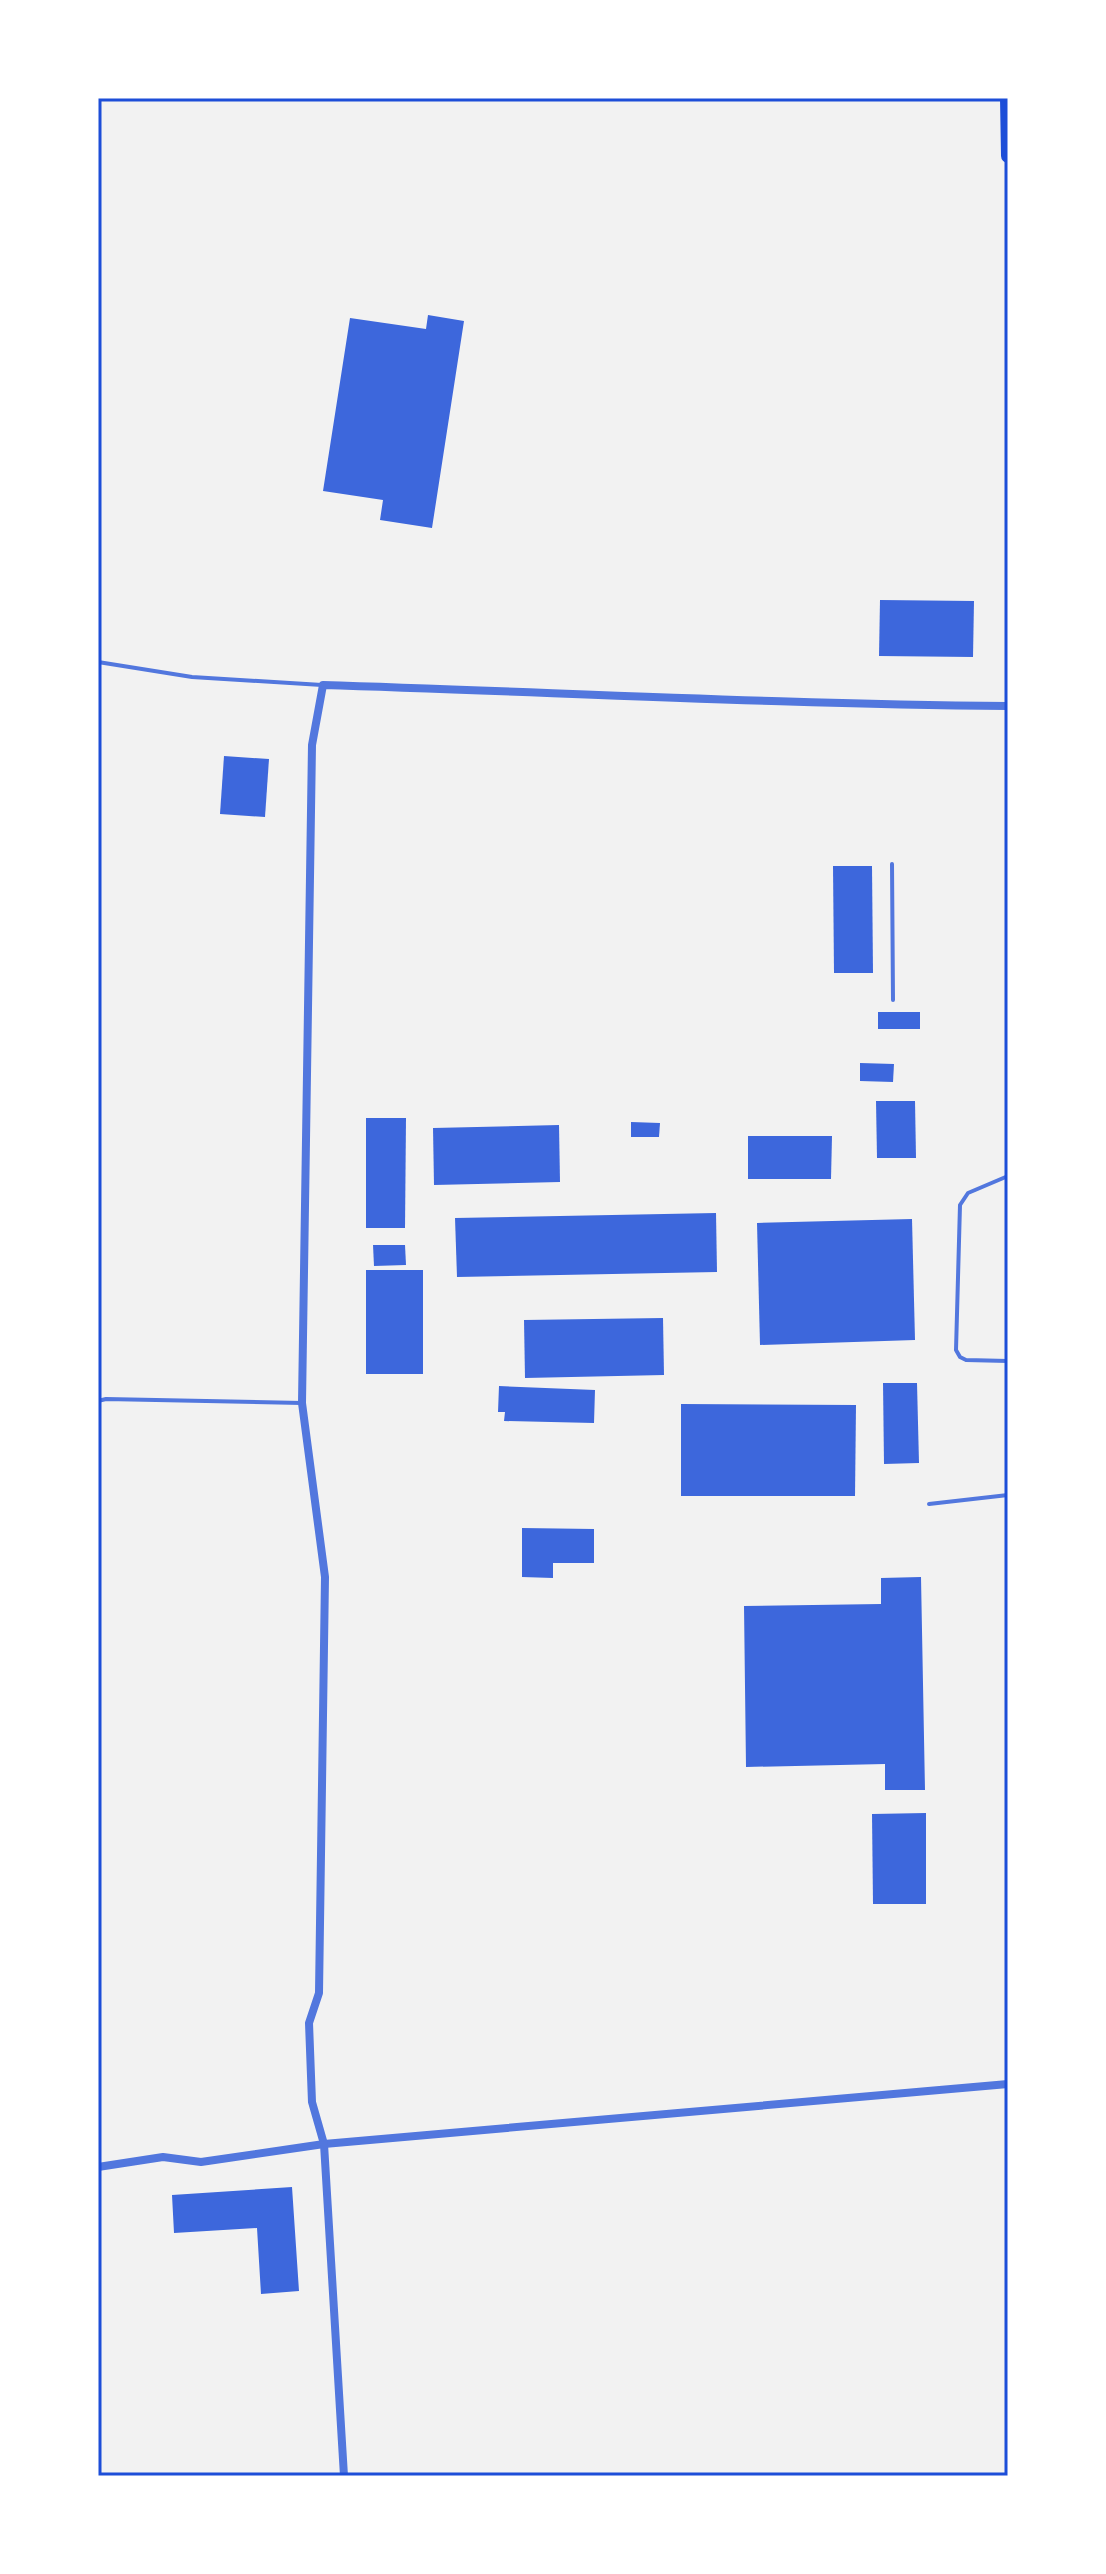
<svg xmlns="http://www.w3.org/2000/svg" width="1106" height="2574" font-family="Merriweather,serif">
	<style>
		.building { fill: #3d67dc }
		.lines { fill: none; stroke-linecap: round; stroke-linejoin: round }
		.service { stroke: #5277de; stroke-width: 4 }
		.minor { stroke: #5277de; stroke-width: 8 }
		.primary { stroke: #1d4ed8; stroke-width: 14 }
		.neatline { fill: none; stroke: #1d4ed8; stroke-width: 3 }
	</style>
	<rect width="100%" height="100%" fill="#f2f2f2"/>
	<g class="building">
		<polygon points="428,315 464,321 432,528 380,520 383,500 323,491 350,318 426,329"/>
		<polygon points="880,600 974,601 973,657 879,656"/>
		<polygon points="224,756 269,759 265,817 220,814"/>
		<polygon points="833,866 872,866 873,973 834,973"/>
		<rect x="878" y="1012" width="42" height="17"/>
		<polygon points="860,1063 894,1064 893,1082 860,1081"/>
		<polygon points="876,1101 915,1101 916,1158 877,1158"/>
		<polygon points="366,1118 406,1118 405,1228 366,1228"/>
		<polygon points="631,1122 660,1123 659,1137 631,1137"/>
		<polygon points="559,1125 560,1182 434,1185 433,1128"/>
		<polygon points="748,1136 832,1136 831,1179 748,1179"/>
		<polygon points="716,1213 717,1272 457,1277 455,1218"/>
		<polygon points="912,1219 915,1340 760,1345 757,1223"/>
		<polygon points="373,1245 405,1245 406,1265 374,1266"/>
		<rect x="366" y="1270" width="57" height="104"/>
		<polygon points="663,1318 664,1375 525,1378 524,1320"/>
		<polygon points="883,1383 917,1383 919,1463 884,1464"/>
		<polygon points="499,1386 595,1390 594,1423 504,1421 505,1412 498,1412"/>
		<polygon points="681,1404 856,1405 855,1496 681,1496"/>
		<polygon points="522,1528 594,1529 594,1563 553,1563 553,1578 522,1577"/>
		<polygon points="921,1577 925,1790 885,1790 885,1764 746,1767 744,1606 881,1604 881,1578"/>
		<polygon points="926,1813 926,1904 873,1904 872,1814"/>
		<polygon points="292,2187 299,2291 261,2294 257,2228 174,2233 172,2195"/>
	</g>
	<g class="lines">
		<g class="service">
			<polyline points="98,662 192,677 322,685"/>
			<polyline points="892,864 893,1000"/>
			<polyline points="1008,1176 968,1193 960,1205 956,1350 960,1357 966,1360 1008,1361"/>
			<polyline points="98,1401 106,1399 302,1403"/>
			<polyline points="929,1504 1008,1495"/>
		</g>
		<g class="minor">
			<polyline points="98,2167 163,2157 201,2162 324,2144 1008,2084"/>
			<path d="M344,2476L324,2144L312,2102L309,2023L319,1993L325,1577L302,1403L312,745L323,685C552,692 780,704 1008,706"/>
		</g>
		<polyline class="primary" points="1007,98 1008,156"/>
	</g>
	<rect width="1106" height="2574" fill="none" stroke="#ffffff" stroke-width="200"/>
	<rect x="100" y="100" width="906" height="2374" class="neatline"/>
</svg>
